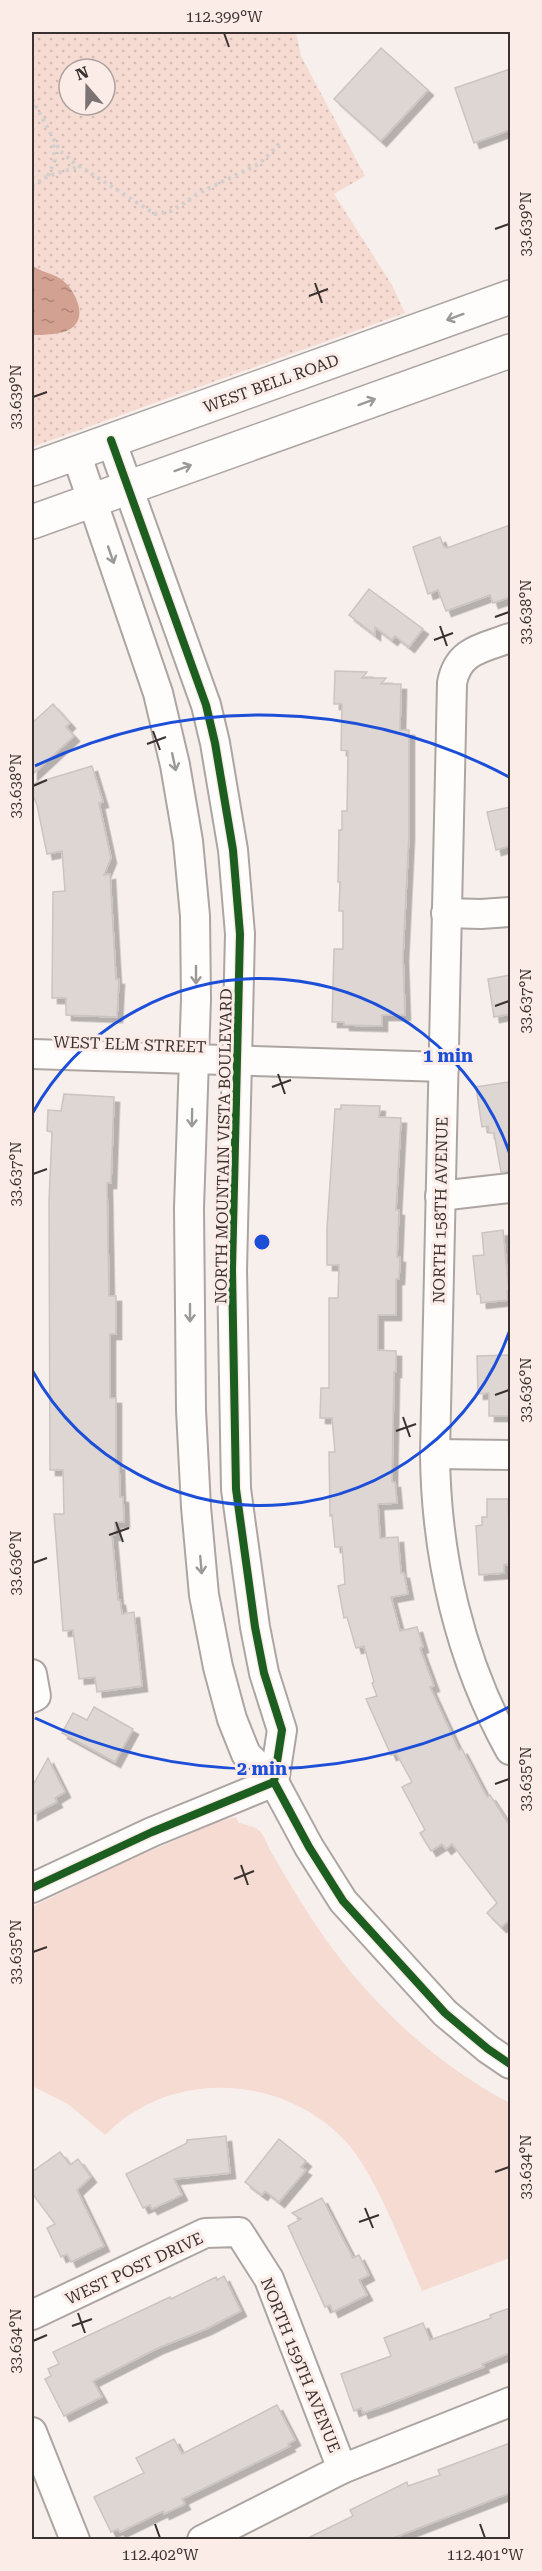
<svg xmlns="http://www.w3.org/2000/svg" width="542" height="2571" font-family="'Roboto Serif',serif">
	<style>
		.grass { fill: url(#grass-dots); fill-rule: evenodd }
		.park { fill: #f6dbd3 }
		.water { fill: url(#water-ripples) }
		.building { fill: #ddd6d3; stroke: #cbc4c1; stroke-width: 1.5; filter: url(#shadow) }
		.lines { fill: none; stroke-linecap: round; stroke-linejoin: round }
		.minor-casing { stroke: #aca5a2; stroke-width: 32 }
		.major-casing { stroke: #aca5a2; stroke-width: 36 }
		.path { stroke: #d2cfcd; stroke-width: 4; stroke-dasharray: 3 4.5; stroke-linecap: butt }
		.minor { stroke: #fefdfc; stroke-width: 28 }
		.major { stroke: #fefdfc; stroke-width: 33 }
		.cycleway-casing { stroke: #fcece7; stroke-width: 11 }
		.cycleway { stroke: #1b5e20; stroke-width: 8 }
		.oneway { stroke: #9c9896 }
		.ticks { fill: none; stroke: #3a3230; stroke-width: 2 }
		.ring { fill: none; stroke: #1d4ed8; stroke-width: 3 }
		.labels { text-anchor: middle; stroke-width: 6; stroke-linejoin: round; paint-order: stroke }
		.street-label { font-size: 16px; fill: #3a3230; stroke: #fcece7 }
		.centre { fill: #1d4ed8; stroke: #fcece7; stroke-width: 3 }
		.ring-label { font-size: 18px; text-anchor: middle; font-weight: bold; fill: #1d4ed8; stroke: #fcece7; stroke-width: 6; stroke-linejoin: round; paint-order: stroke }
		.neatline { fill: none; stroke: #3a3230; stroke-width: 2 }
		.ticks-label { font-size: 15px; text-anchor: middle; fill: #3a3230 }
	</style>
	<defs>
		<pattern id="grass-dots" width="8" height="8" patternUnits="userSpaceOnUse" patternTransform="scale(1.5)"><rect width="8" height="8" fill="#f6dbd3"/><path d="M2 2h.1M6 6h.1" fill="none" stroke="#d4bcb5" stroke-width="1.8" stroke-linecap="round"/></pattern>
		<pattern id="water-ripples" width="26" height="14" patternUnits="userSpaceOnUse" patternTransform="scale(1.5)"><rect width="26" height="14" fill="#d2a192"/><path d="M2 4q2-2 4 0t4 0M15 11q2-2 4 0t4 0" fill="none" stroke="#ab8478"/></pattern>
		<filter id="shadow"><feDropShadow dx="5.5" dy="5.5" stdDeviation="0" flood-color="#0004"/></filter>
	</defs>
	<rect width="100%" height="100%" fill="#f7efec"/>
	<path class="grass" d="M32,32H296L301,56L365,176L334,194L392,285L405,313L32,447ZM69,69H105V105H69Z"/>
	<path class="park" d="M236,1817L239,1823C246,1825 254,1826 260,1831C266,1838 268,1848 273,1855C289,1883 306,1911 324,1937C372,2005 437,2065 510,2103V2258L422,2291C403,2248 377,2178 348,2144C295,2084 201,2070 134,2112C123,2118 114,2127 105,2135L68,2104L32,2086V1907L129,1860L218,1822Z"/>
	<path class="water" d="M32,265C40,272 52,273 61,279C74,288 88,315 73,327C64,335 43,335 32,335Z"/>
	<g class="building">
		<polygon points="381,48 428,90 381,141 334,99"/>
		<polygon points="510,69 510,130 474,143 455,88"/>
		<polygon points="510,525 510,597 493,603 490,595 446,611 438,590 428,594 413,547 440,537 444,547 447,548"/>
		<polygon points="369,589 423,629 409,647 395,636 392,640 375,627 375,635 349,615"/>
		<polygon points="335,671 367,672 362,678 386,678 381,684 401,684 400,730 409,730 409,834 403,956 405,1015 382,1015 382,1026 344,1025 344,1022 332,1022 334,949 343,949 343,911 339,911 340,882 338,882 339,830 342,830 342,811 347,811 348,751 341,750 342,704 334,704"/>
		<polygon points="53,704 70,723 66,727 74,736 32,775 32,723"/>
		<polygon points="92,766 103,802 99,803 111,858 104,875 110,874 116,979 119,979 117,1017 66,1015 66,998 52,998 53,892 65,891 62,851 47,854 37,805 32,793 32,784"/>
		<polygon points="510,807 510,846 496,850 487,812"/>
		<polygon points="510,975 510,1014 494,1017 488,979"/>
		<polygon points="508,1082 510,1099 510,1171 501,1172 494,1133 489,1133 488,1126 482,1127 476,1087"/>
		<polygon points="64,1094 114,1097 111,1183 107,1183 109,1296 116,1296 116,1334 110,1334 110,1398 116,1398 116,1464 119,1464 120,1497 123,1497 124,1522 115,1522 115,1535 112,1535 118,1600 120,1600 122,1614 134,1612 142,1686 97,1692 95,1677 79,1679 73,1630 63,1631 54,1514 64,1514 63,1470 50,1470 49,1201 52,1132 47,1131 48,1110 61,1111"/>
		<polygon points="341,1105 380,1106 379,1117 401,1118 396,1210 399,1210 397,1257 400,1257 399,1279 396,1279 396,1315 378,1315 378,1350 396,1351 396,1372 394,1372 392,1482 395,1482 397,1503 378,1504 380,1538 398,1537 401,1573 404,1573 408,1594 391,1597 400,1631 417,1627 423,1647 420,1648 434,1686 430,1687 459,1750 462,1749 487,1797 490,1795 510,1826 510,1920 501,1927 487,1913 497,1903 452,1844 446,1849 442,1844 431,1851 420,1833 425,1830 402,1787 412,1782 396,1753 391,1755 366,1699 377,1696 372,1683 374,1682 364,1646 356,1648 347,1617 344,1618 338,1586 345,1584 342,1547 335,1547 332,1515 330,1516 329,1452 335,1452 332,1418 320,1418 321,1388 329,1388 329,1298 338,1298 339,1265 327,1265 327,1228 335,1109 341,1109"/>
		<polygon points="503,1230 509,1291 507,1291 508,1300 481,1303 480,1294 477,1294 473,1256 484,1255 482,1233"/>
		<polygon points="510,1355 510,1416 489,1416 489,1393 478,1394 477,1356"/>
		<polygon points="487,1499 508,1499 510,1564 504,1565 504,1573 479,1575 476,1526 482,1525 482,1517 487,1517"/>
		<polygon points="94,1707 133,1729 115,1762 62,1733 73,1713 87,1720"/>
		<polygon points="48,1758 65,1792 55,1798 57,1802 32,1815 32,1787"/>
		<polygon points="226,2136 230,2173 174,2179 182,2195 152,2209 150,2205 143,2208 126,2174 187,2143 187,2140"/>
		<polygon points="279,2139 306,2161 301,2167 306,2170 279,2202 265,2191 262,2195 245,2182"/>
		<polygon points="60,2152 70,2165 78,2159 91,2177 77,2190 104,2246 71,2262 67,2254 61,2257 47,2228 55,2224 32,2193 32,2172"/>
		<polygon points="322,2198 353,2258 359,2255 369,2275 359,2280 367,2295 333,2312 330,2305 325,2307 288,2226 301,2219 292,2213"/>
		<polygon points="224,2276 241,2311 206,2329 158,2348 93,2381 102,2397 64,2416 45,2379 51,2376 48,2369 59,2364 53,2352 170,2297 171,2299 216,2277 217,2280"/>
		<polygon points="510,2308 510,2353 482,2364 484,2367 386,2405 363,2413 361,2408 354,2411 341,2374 391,2356 384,2338 423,2323 430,2340 491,2318 490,2315"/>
		<polygon points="277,2405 295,2440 288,2444 290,2446 182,2499 185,2504 164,2514 163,2511 120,2532 118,2529 111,2532 94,2497 144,2473 136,2458 174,2439 182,2454"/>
		<polygon points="510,2443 510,2493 388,2540 304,2540 353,2516 350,2510 407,2482 408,2486 440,2475 438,2470"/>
	</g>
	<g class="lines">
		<g class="minor-casing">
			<g id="minor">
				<polyline points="111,440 206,705 215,743 233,850 240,934 232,1270 236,1489 255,1627 264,1673 282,1730 274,1782"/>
				<polyline points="76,453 158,693 175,765 188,841 195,916 196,999 189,1208 191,1410 196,1507 204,1595 218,1667 232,1719 246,1754 274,1782 309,1847 343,1901 445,2013 488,2049 510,2064"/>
				<path d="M510,638C483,648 458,650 452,683L435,1454C436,1557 460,1660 510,1750"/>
				<polyline points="446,913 481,914 510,912"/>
				<polyline points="32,1054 444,1067"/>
				<polyline points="440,1196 510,1188"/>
				<polyline points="435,1454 510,1455"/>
				<polyline points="32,1674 36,1696 32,1698"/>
				<polyline points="32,1888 152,1832 274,1782"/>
				<polyline points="32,2315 205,2233 239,2232 269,2279 342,2469"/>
				<polyline points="32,2432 75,2540"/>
				<polyline points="202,2540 342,2469 510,2402"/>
			</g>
		</g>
		<g class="major-casing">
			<g id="major">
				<polyline points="32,469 510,297"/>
				<polyline points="32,522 510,351"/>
			</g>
		</g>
		<g class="path">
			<polyline points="32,99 60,151 73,162 155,214 171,211 203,191 259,164 281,142"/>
			<polyline points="48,176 55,160 53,142"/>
			<polyline points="32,186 48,176 81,166"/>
		</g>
		<use href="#minor" class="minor"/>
		<use href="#major" class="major"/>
		<g class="cycleway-casing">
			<g id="cycleway">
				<polyline points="111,440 206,705 215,743 233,850 240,934 232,1270 236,1489 255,1627 264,1673 282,1730 274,1782 309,1847 343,1901 445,2013 488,2049 510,2064"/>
				<polyline points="32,1888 152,1832 274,1782"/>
			</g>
		</g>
		<use href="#cycleway" class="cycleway"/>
	</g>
	<defs><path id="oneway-shaft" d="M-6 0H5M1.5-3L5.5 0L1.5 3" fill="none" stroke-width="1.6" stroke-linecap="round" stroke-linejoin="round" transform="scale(1.5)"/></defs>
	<g class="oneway">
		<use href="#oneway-shaft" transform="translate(455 317) rotate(160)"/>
		<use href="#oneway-shaft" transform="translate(367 402) rotate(-20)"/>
		<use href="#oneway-shaft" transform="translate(183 468) rotate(-20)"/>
		<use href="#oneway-shaft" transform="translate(111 555) rotate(71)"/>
		<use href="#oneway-shaft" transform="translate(174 762) rotate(78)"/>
		<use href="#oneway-shaft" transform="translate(196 975) rotate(90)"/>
		<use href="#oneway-shaft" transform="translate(192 1118) rotate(91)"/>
		<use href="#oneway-shaft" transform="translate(190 1313) rotate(90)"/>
		<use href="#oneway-shaft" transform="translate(201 1565) rotate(85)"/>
	</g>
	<path class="ticks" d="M224,33L229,47M495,229L509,224M315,283L322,303M309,296L328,289M33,397L47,392M495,617L509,612M440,626L447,646M434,640L453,633M153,731L160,750M147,744L166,737M33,786L47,780M495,1006L509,1001M278,1074L285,1094M272,1087L291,1080M33,1174L47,1169M495,1395L509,1390M403,1417L410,1437M396,1431L416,1424M116,1522L123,1542M109,1535L129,1528M33,1563L47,1558M495,1784L509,1779M241,1865L248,1885M234,1879L254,1871M33,1952L47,1947M495,2172L509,2167M365,2208L373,2228M359,2222L379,2215M78,2313L85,2333M72,2326L92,2319M33,2341L47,2335M155,2524L160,2538M480,2524L485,2538"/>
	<g class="ring">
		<path d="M510 1330A263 263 0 0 1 32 1370M32 1114A263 263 0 0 1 510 1154"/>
		<path d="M509 1707A527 527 0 0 1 35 1718M35 766A527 527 0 0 1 509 777"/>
	</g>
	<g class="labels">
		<g class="street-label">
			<text transform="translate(271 383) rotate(-20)" y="6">WEST BELL ROAD</text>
			<text transform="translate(130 1044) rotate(2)" y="6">WEST ELM STREET</text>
			<text transform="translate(223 1146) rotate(-89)" y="6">NORTH MOUNTAIN VISTA BOULEVARD</text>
			<text transform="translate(440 1210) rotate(-89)" y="6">NORTH 158TH AVENUE</text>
			<text transform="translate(134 2268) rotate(-25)" y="6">WEST POST DRIVE</text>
			<text transform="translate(301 2365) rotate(68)" y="6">NORTH 159TH AVENUE</text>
		</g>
	</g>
	<circle cx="262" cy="1242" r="9" class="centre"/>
	<g class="ring-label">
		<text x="448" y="1062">1 min</text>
		<text x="262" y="1775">2 min</text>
	</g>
	<rect width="542" height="2571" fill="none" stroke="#fcece7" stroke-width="66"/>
	<g transform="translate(87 87) rotate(340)"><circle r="28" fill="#fcece7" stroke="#aea29e" stroke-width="1.5"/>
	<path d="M0-4.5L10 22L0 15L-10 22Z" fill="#7c7472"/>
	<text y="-9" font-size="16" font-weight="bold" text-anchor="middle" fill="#3a3230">N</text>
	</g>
	<rect x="33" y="33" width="476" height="2505" class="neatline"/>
	<g class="ticks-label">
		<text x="224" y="22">112.399°W</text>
		<text transform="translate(526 224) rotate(-90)" y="5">33.639°N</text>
		<text transform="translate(16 397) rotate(-90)" y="5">33.639°N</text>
		<text transform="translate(526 612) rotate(-90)" y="5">33.638°N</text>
		<text transform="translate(16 786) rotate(-90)" y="5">33.638°N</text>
		<text transform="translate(526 1001) rotate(-90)" y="5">33.637°N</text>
		<text transform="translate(16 1174) rotate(-90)" y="5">33.637°N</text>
		<text transform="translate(526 1390) rotate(-90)" y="5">33.636°N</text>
		<text transform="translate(16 1563) rotate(-90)" y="5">33.636°N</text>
		<text transform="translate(526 1779) rotate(-90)" y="5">33.635°N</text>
		<text transform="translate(16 1952) rotate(-90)" y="5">33.635°N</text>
		<text transform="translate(526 2167) rotate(-90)" y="5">33.634°N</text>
		<text transform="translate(16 2341) rotate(-90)" y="5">33.634°N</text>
		<text x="160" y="2560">112.402°W</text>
		<text x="485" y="2560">112.401°W</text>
	</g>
</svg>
